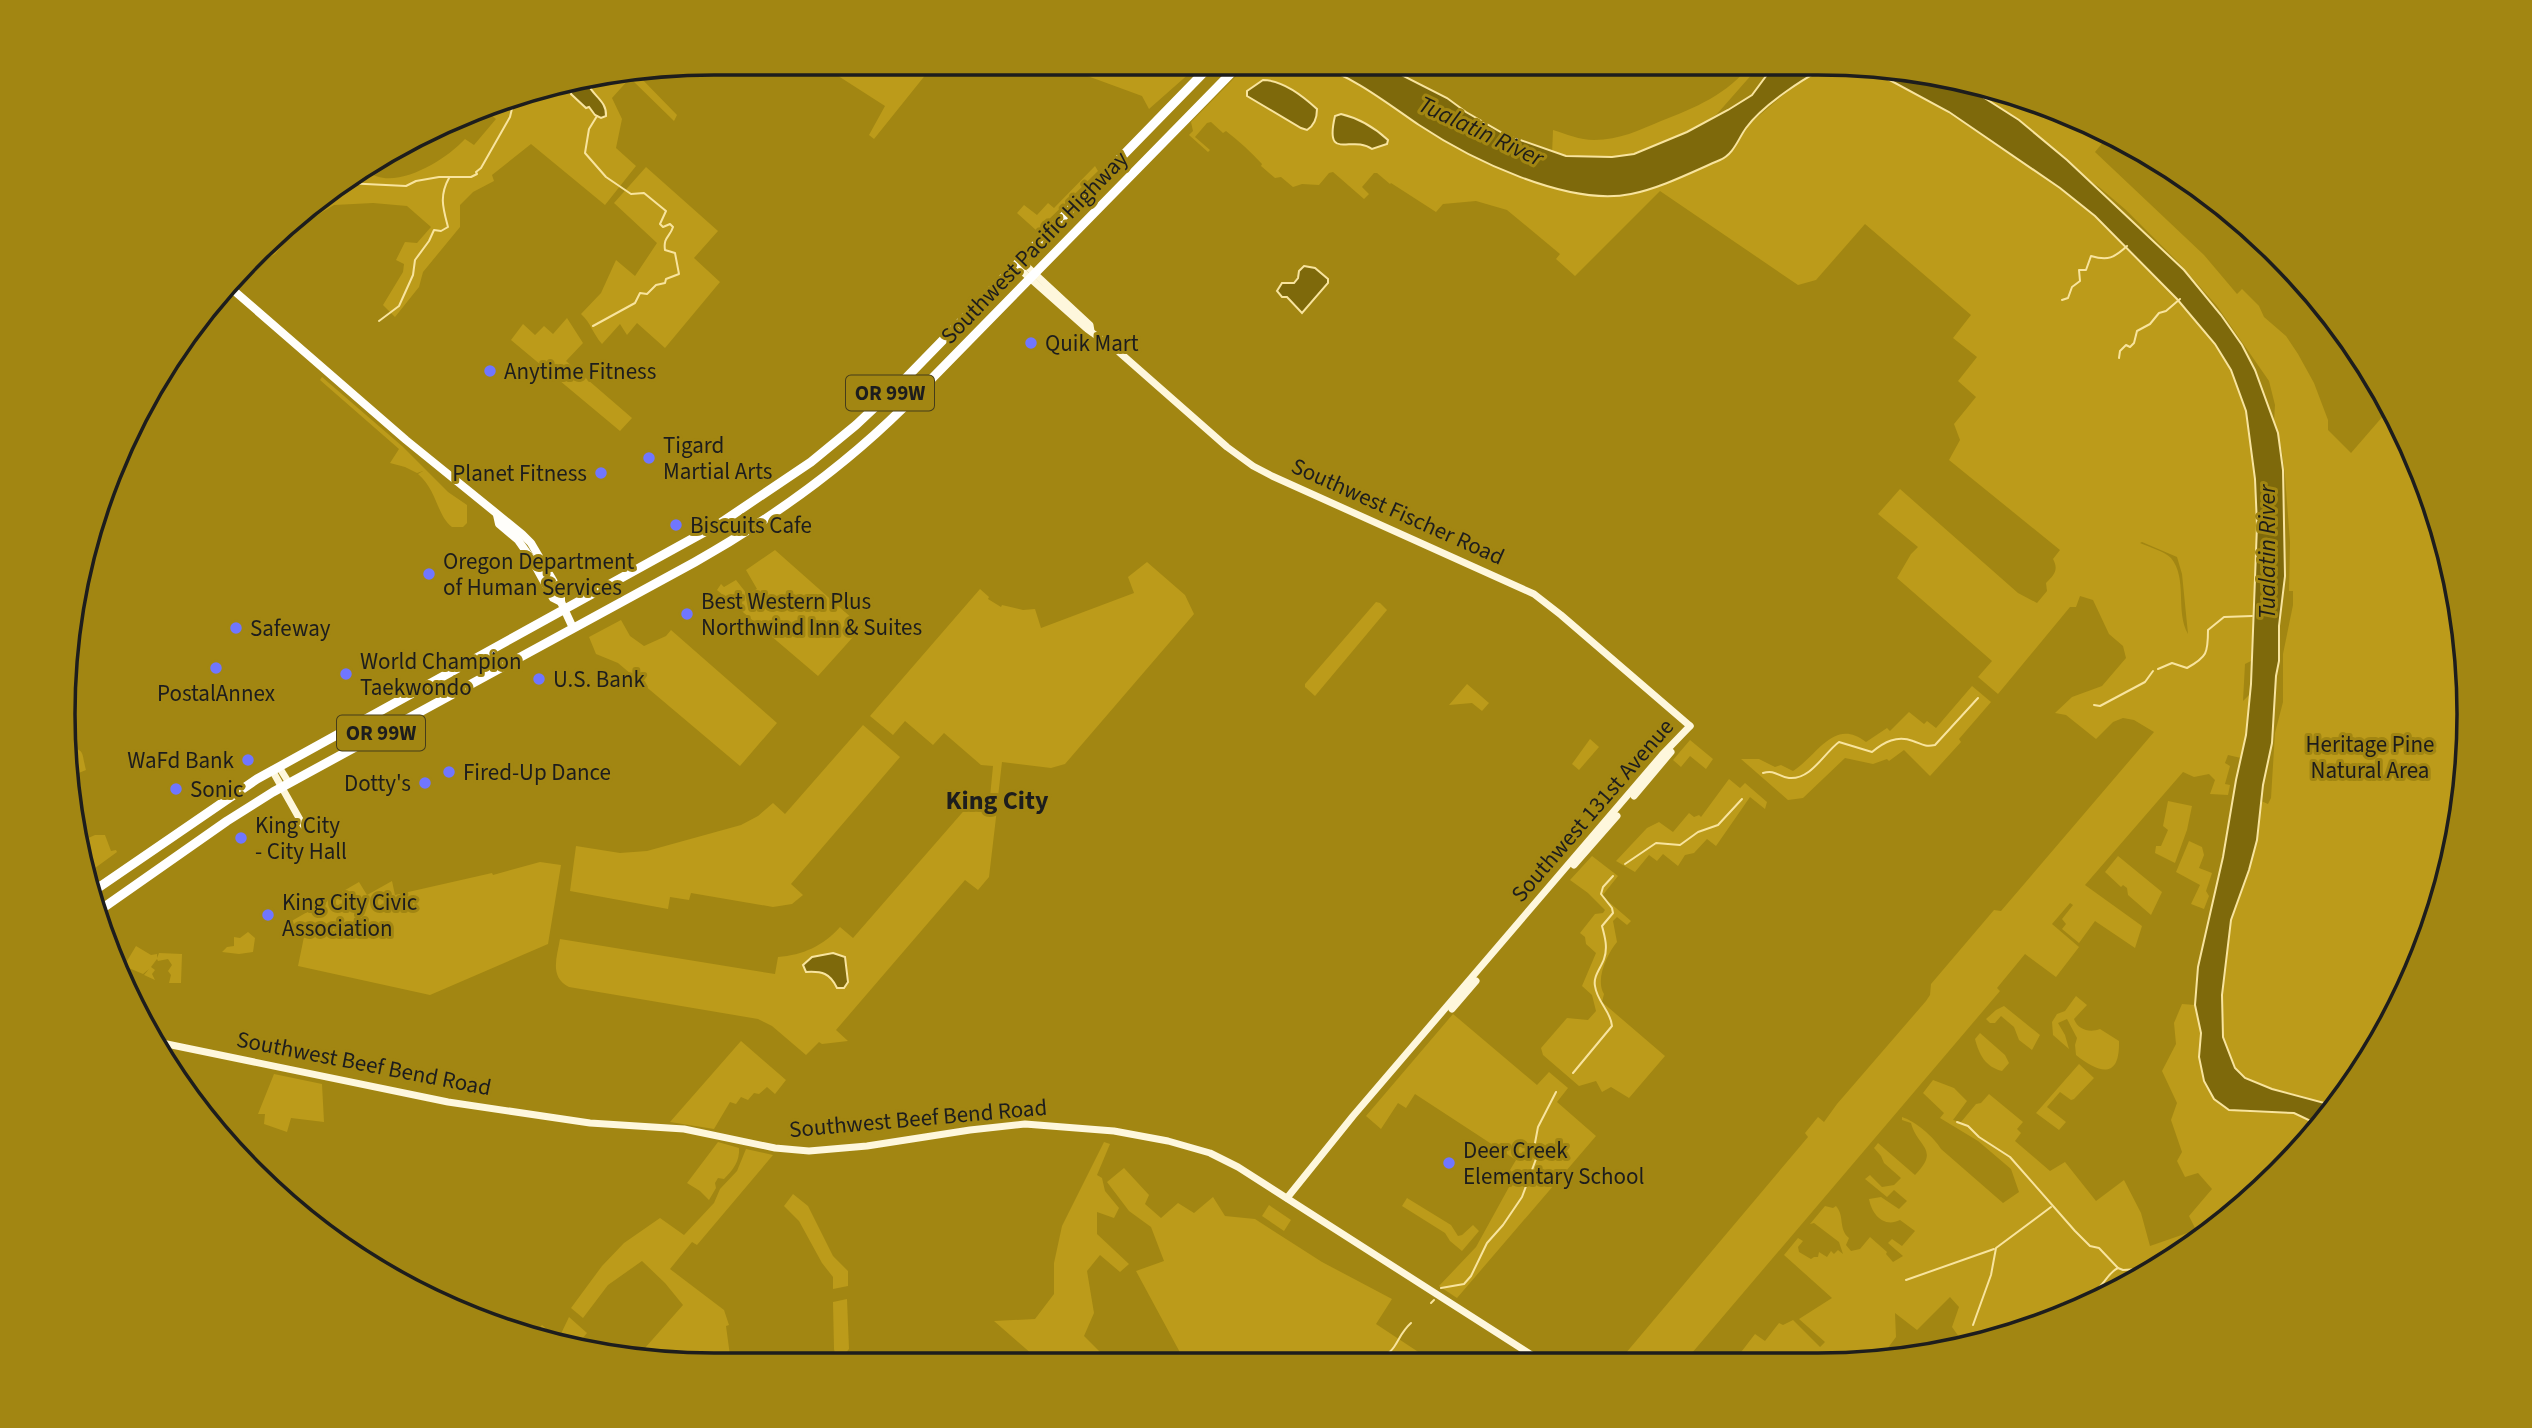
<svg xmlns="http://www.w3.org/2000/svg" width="2532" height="1428" font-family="'Source Sans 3',sans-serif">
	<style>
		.green { fill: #bc9b1a; fill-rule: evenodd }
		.water { fill: #7e690b; stroke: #f8e49e; stroke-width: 2 }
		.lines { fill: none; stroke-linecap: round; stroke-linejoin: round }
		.stream { stroke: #f8e49e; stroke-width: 2 }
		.secondary { stroke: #fef7dc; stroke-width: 7 }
		.primary { stroke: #fffefa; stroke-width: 8 }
		.highway { stroke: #fff; stroke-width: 9 }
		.poi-dot { fill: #7076ff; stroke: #a28612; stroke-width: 2.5 }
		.labels { text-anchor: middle; stroke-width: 6; stroke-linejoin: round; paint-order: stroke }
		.shield { fill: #a28612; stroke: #453c1a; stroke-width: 2 }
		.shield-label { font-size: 21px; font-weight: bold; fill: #1d1d1d }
		.street-label { font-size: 23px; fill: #1d1d1d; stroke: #a28612 }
		.poi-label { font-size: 23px; fill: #1d1d1d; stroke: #a28612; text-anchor: start }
		.park-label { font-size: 23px; fill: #1d1c1b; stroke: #a28612 }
		.water-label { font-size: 24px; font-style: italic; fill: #1d1c19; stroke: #a28612 }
		.quarter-label { font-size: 26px; font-weight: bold; fill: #1d1d1d; stroke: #a28612 }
		.rim { fill: none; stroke: #1d1d1d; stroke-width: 3.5 }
	</style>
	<rect width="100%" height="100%" fill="#a28612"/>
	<g class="green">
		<polygon points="818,63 935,63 874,139 869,135 885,106"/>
		<polygon points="1052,63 1200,64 1149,109 1142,96"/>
		<path d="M1248,64H1314L1339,73L1376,94L1446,142L1491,164L1555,189L1592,196L1631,194L1687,175L1728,156L1747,126L1796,84L1821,69L1836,64L1866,66L1928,99L2060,188L2095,216L2177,299L2222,354L2231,370L2246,411L2255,479L2257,525L2251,661L2245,664L2243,701L2250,694L2246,735L2241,758L2228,755L2225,763L2230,766L2225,784L2230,785L2228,795L2210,794L2215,780L2209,774L2194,777L2183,772L2085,885L2142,926L2135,948L2095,921L2079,943L2062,929L2066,924L2062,919L2073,905L2070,903L2052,924L2079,947L2056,977L2025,954L1997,988L2000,991L1686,1360H1620L1808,1137L1805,1133L1818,1117L1824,1122L1837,1104L1926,1001L1930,995L1931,984L1994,910L2001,911L2154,732L2134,720L2123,718L2113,722L2096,739L2066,715L2055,713L2072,697L2102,686L2126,658L2123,646L2109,634L2093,600L2080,596L2076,607H2070L1998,694L1978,677L1992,661L1897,578L1911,554L1918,547L1878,514L1900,489L2018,593L2037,603L2047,591L2046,583C2054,575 2059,570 2053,559L2060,550L1949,460L1960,440L1954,424L1976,397L1958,381L1977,357L1953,338L1971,315L1865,224L1816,280L1798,285L1660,191L1575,276L1556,259L1560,254L1507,210L1476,201L1443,204L1436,212L1391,183L1390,184L1377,173H1374L1362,187L1369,194L1364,199L1333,172L1329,173L1319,185L1302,184L1293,187L1281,177L1275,178L1261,166L1262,164C1251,152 1239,141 1226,131L1223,133L1211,122L1207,123L1195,137L1210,150L1208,152L1189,135L1193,131L1191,122ZM1355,118L1385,136L1367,145L1357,144ZM2142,542L2177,557L2182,574L2188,634C2175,611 2188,579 2171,558C2164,551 2149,547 2140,543Z"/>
		<path d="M1751,64H1761L1717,114L1690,132L1650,150L1612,160L1552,155L1553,130C1566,134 1580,140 1594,140C1620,140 1639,130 1661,121C1695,108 1728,94 1751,64Z"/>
		<path d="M638,75L677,115L674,121L630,78L612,98L622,119L616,148L636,166L605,205L531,144L492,175L494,181L473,192L460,205V227L423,272L419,287L395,317L383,305L403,272L404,264L396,260L405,242L417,243L431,227L407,206L373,203L334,205L298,227L275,254L254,266L318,197L367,171C393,193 446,160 465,139L474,145L496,119L484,109L505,97Z"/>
		<path d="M1980,88C2029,98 2066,109 2104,141L2095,152L2204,255L2237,294L2242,289L2259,306L2264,317L2286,336L2298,354L2314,383L2328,420V430L2351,453L2390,408L2402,426L2447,546L2468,672L2463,799L2434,924L2382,1040L2330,1106L2302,1096L2238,1081L2223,1037L2222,995L2231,920L2249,870L2257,840L2261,801L2268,804L2271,798L2275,733L2283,702V654L2293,605V591H2289L2290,542L2285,476L2282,452L2274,421L2275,405L2269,381L2217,306L2178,262L2126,210L2099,187L2031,142L1973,96Z"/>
		<polygon points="1095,166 1098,171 1037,231 1017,213 1024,205 1037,215 1048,203 1054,208"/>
		<path d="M646,167L718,231L694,258L720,282L665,348L637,323L627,335L620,324L602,344C593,334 591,323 581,314L601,293L616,260L635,276L657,243L614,203Z"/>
		<polygon points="567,318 583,343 566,361 632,418 620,431 511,340 523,324 535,335 544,326 553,334"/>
		<path d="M322,377L402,446L448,492L467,505V523L463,527H452C437,516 437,490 418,474L423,471L417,473L405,467L390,463L399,449L320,380Z"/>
		<polygon points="775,550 862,627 818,676 717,590 721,584 724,587 736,580 747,594 757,589 746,570"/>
		<polygon points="1147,562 1185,595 1194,614 1065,764 1051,768 1002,762 998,797 990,797 993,766 981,765 944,733 933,745 905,721 893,735 870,716 980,589 989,597 988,599 1001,607 1002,605 1023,610 1035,609 1041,628 1134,593 1128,577"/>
		<polygon points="1376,602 1380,603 1387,610 1315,696 1305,687 1305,684"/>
		<polygon points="621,620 630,636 644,646 666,636 671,630 777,723 740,766 618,663 596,654 589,637"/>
		<polygon points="1467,684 1489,703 1482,711 1472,703 1449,705"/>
		<path d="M1972,686L1991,702L1959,739L1961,742L1930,776L1904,750L1889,761L1887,759L1873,764L1845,758L1803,798L1788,800L1741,759H1759L1775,767L1781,765L1793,771C1818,755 1834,717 1866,742L1887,728L1890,731L1909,712L1924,724L1927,721L1936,728Z"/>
		<polygon points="863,725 900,757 791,884 803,895 792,904 773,907 691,893 689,900 670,897 668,909 570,891 576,846 620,853 647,851 741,825 758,816 773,803 785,814"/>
		<polygon points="1590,739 1599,747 1579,770 1572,764"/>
		<polygon points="1690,740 1713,759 1706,769 1690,756 1681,767 1673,760"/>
		<path d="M66,745C86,751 81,751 86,770L69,777L64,756Z"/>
		<polygon points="1729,779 1740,788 1745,783 1767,802 1765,809 1750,797 1716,846 1707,839 1694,853 1685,855 1678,866 1663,854 1657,861 1649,855 1635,872 1616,861 1647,828 1659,822 1673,832 1689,813 1694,817 1699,815 1701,817"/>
		<polygon points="2168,801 2192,806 2187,830 2175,863 2155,853 2156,846 2161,846 2168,830 2163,826"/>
		<path d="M968,806L997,809L989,877L978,890L965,880L836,1030L848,1041L822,1044L819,1042L806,1055L772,1026L758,1019L569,987C549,977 557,957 560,939L775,974L778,957C803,955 823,946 840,927L853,938Z"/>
		<polygon points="95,835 105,835 111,851 116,850 117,852 91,871 84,840"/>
		<polygon points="2189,841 2202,847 2204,855 2199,868 2212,873 2206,891 2209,896 2204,909 2191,904 2200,885 2176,872"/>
		<path d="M1592,856L1618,876L1602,896L1631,921L1627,925L1617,917L1613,921L1617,942C1607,954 1595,980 1604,994L1602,1002L1665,1056L1629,1098L1611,1087L1602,1092L1596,1081L1579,1086L1543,1055L1541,1048L1567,1018L1588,1020L1596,1011L1592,995L1582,986L1596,953L1586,944L1585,937L1580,933L1595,914L1603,913L1605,910L1588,893L1570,880Z"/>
		<polygon points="2118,856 2162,892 2151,915 2128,895 2127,888 2123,885 2121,887 2105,872"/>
		<polygon points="540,862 561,865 548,944 430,995 298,966 305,932 283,926 359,882 367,895 392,881 395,895 492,873 493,875"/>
		<polygon points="248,932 255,938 253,952 239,954 222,952 227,947 234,946 234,937 240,938"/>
		<polygon points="136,946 151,955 157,954 157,958 159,953 182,954 181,983 169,983 171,975 168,971 172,965 168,959 158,961 157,959 151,967 155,970 152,974 155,980 144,975 149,969 143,974 124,966"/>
		<path d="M2076,996L2087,1005L2074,1019C2078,1030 2090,1033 2100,1029L2119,1041C2120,1079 2100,1074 2076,1055L2075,1045L2077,1038L2067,1019L2058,1023L2065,1035L2069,1049L2053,1035L2052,1022L2057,1014L2065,1011Z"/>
		<path d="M2182,1004L2195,1005L2201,1033L2199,1057L2204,1081L2214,1099L2245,1112L2294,1113L2317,1124L2279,1174L2179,1256L2028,1330L1964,1344L1952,1327L1959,1307L1950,1297L1917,1330L1895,1313L1896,1337L1879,1360H1735L1755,1334L1765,1341L1779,1323L1783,1325L1793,1320L1820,1347L1825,1342L1799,1319L1832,1298L1784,1255L1798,1238L1803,1241L1798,1247L1799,1252L1811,1259L1814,1257H1818L1819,1252L1827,1257L1831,1251L1834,1254L1838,1250L1843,1254L1839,1242L1814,1223L1810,1224L1825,1206L1833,1208L1836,1206C1845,1216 1838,1229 1849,1238L1846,1245L1851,1251L1860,1249L1870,1237L1887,1252L1886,1254L1893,1262L1903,1256L1888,1243L1892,1239L1902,1246L1915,1231L1900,1220C1884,1228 1872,1215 1869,1199L1881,1197L1899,1209L1907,1201L1894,1190L1887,1197L1865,1179L1870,1175L1882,1187L1894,1185L1901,1178L1884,1163L1881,1156L1874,1148L1878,1143L1915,1175C1941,1149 1917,1147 1911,1123L1902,1120V1117C1915,1121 1934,1137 1941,1149L2003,1203L2019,1192L2011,1169L1978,1141L1940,1118L1944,1113L1923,1093L1933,1080L1954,1088L1967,1101L1953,1120L1961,1122L1976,1104L1981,1103L1989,1094L2023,1122L2017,1129L2021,1133L2015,1141L2050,1171L2065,1162L2096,1201L2124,1180L2141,1213L2150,1246L2196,1230L2189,1216L2212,1189L2198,1173L2185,1177L2177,1161L2182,1152L2171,1120L2177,1103L2162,1071L2176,1044L2174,1023Z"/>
		<polygon points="2004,1006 2040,1035 2032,1050 2019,1040 2014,1027 2001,1016 1995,1023 1990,1023 1986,1019 1996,1010"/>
		<polygon points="1453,1014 1537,1085 1549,1072 1568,1088 1557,1102 1596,1136 1457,1298 1439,1286 1476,1247 1514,1178 1510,1170 1516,1160 1415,1094 1406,1108 1398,1103 1381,1129 1366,1116"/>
		<path d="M1980,1033L2005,1055L2009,1063L2002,1071C1985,1067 1979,1054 1975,1039Z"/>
		<polygon points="741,1041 786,1080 775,1094 767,1087 759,1094 754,1093 748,1100 741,1097 736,1104 730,1102 714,1129 670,1122"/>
		<polygon points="2079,1064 2094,1078 2074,1099 2071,1100 2060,1092 2047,1107 2066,1122 2059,1130 2036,1113"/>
		<polygon points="274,1074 322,1084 324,1122 291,1118 287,1132 264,1124 265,1114 258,1114"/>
		<path d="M718,1142L739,1148C740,1161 733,1170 724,1179L718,1178L715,1183L716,1188L709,1200L700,1191L687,1183Z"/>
		<polygon points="1104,1142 1110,1144 1097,1175 1102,1178 1105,1191 1119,1208 1114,1218 1097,1212 1097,1234 1129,1264 1120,1272 1100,1255 1087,1271 1094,1313 1084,1336 1110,1362 1041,1362 994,1321 1035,1319 1054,1294 1054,1263 1062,1226"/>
		<polygon points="746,1149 773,1155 697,1245 692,1242 670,1269 724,1310 729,1325 726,1326 731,1363 672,1364 637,1357 683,1305 665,1283 642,1261 608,1285 583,1318 571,1308 602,1266 624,1243 660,1218 684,1235 714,1203 720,1189 737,1171"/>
		<polygon points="1124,1168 1149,1195 1145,1204 1161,1218 1178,1203 1194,1213 1213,1197 1225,1216 1255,1219 1322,1262 1392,1299 1376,1324 1432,1361 1199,1362 1196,1353 1183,1358 1136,1271 1164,1261 1151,1227 1129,1211 1107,1182"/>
		<polygon points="793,1194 808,1206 833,1256 848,1271 848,1286 833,1289 833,1277 822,1263 799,1221 784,1206"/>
		<polygon points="1407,1198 1451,1225 1458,1236 1462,1235 1473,1225 1479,1231 1462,1251 1450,1241 1445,1233 1402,1206"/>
		<polygon points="1269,1205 1291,1220 1284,1231 1262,1216"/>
		<polygon points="847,1299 849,1349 837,1363 834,1349 833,1302"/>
		<polygon points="569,1317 587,1333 577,1345 533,1336 542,1325 558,1340"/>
	</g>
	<g class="water">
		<path d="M1314,64H1380L1447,98L1466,112L1506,135L1566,156L1612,157L1634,154L1687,132L1728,110L1752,95L1775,64H1836C1810,72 1762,106 1746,128C1738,139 1734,154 1720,160C1692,172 1661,188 1631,194C1568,207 1470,159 1419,125C1384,101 1354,77 1314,64Z"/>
		<polygon points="1860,64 1964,85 2019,120 2067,160 2184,270 2221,315 2242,345 2255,370 2278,433 2283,470 2285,576 2279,626 2279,661 2276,676 2272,743 2263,785 2257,840 2249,870 2231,920 2222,995 2223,1037 2235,1068 2245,1078 2272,1089 2332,1105 2317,1124 2294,1113 2229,1110 2214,1099 2204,1081 2199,1057 2201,1033 2195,1005 2198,967 2223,857 2236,780 2246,735 2251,684 2257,525 2255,479 2246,411 2231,370 2215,344 2177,299 2095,216 2060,188 1949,112"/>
		<path d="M1263,80C1283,80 1303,96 1317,109C1317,118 1315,125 1307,130L1301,128L1247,96V91Z"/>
		<path d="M588,84C593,96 607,101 606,116L601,118L595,115L589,107L586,108L571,94L572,86Z"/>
		<path d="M1341,114C1358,118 1375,128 1388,140L1387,144L1372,149C1352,134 1324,163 1335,116Z"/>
		<polygon points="1304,266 1315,268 1328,279 1328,283 1302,313 1287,297 1282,297 1277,291 1282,283 1294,283 1298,278 1299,271"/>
		<path d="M833,953L845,957L848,982L844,988H837C830,973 822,971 806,972L803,965L812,957Z"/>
	</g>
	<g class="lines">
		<g class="stream">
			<polyline points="345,183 406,186 416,181 439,177 471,177 477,174 476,172 481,168 510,117 515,96"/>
			<polyline points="295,222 311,213 327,200 316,200"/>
			<path d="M2062,300L2068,298L2072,287L2080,281L2079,270H2086L2091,256C2108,261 2114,258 2127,246"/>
			<path d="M379,321L399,306L413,275L415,260L429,241L434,230L441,231L448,227C443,208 439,196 449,178"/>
			<path d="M593,326L635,303L640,293L647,294L656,285L665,283L666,279L679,274L675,253L665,250C663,237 670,237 673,227L670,224L663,227L660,224L666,211L644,193L631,194L606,177L585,153L589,129L597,116"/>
			<polyline points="2119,358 2120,351 2126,345 2130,347 2134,343 2137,331 2150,324 2159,313 2166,311 2180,299"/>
			<path d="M2158,669L2172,663L2187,668C2207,657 2208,653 2208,630L2224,617L2252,616"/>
			<polyline points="2094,705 2100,706 2145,682 2153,671"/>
			<path d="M1763,773C1775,769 1779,777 1789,778C1811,780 1824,753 1839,742L1872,752C1884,742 1897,735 1913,741C1922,744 1924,747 1935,745L1978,698"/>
			<polyline points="1625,864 1656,843 1680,845 1698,832 1718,825 1742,799"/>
			<path d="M1573,1073L1612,1026C1611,1011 1597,1002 1595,986C1593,976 1601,968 1604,959C1608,948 1605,937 1602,926L1613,913L1612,908L1601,894L1603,887L1613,876"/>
			<polyline points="1957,1122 1968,1126 1979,1137 2010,1157 2075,1231 2090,1246 2099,1248 2118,1268 2123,1270 2155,1268"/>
			<polyline points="1906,1280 1994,1249"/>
			<polyline points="1441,1288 1464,1284 1471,1276 1487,1243 1503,1225 1522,1197 1536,1159 1535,1143 1538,1127 1556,1092"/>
			<polyline points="1431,1303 1434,1300"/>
			<path d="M2052,1318L2062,1304C2075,1300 2088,1297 2098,1288C2106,1282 2108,1273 2118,1268"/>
			<polyline points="1973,1325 1991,1275 1996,1248 2051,1207"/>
			<path d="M1385,1361C1386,1353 1390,1353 1394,1347C1400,1338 1402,1331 1411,1323"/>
		</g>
		<g class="secondary">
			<polyline points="1020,260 1090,325 1091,331"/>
			<polyline points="1015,265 1087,329 1119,352 1227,447 1253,466 1272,476 1534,594 1561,615 1690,726"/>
			<polyline points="279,767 289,783"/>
			<polyline points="272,770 303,825"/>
			<polyline points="1634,796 1671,752"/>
			<polyline points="1574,865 1617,816"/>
			<polyline points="1452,1009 1476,981"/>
			<polyline points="162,1043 448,1102 590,1123 684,1129 775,1148 809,1151 867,1146 970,1130 1025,1124 1114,1131 1168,1141 1210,1153 1238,1167 1541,1361"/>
			<polyline points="1287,1198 1353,1116 1662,755 1690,726"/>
		</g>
		<g class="primary">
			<polyline points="232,289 406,440 522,534 531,543 561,594 561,602 573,628"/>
			<polyline points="497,515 499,524 518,540 532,560 553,598 561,602"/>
		</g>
		<g class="highway">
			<polyline points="95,890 257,779 719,524 811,462 856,425 905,379 1212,64"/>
			<path d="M100,910L227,821L273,792L695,562C771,519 841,469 903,408L1240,64"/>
		</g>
	</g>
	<g class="poi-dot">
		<circle cx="1031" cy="343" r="7"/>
		<circle cx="490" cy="371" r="7"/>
		<circle cx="649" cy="458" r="7"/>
		<circle cx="601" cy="473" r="7"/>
		<circle cx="676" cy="525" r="7"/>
		<circle cx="429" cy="574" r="7"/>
		<circle cx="687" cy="614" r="7"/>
		<circle cx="236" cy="628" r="7"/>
		<circle cx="216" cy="668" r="7"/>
		<circle cx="346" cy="674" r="7"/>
		<circle cx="539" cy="679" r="7"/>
		<circle cx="248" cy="760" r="7"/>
		<circle cx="449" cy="772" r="7"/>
		<circle cx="425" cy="783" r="7"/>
		<circle cx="176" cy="789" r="7"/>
		<circle cx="241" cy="838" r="7"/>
		<circle cx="268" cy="915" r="7"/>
		<circle cx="1449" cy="1163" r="7"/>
	</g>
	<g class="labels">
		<g class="shield">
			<rect x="846" y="375.5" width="88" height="35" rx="5"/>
			<rect x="337" y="715.5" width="88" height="35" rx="5"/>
		</g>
		<g class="shield-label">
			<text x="890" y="400">OR 99W</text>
			<text x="381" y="740">OR 99W</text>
		</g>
		<g class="street-label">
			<text transform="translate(1034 247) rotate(-46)" y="8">Southwest Pacific Highway</text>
			<text transform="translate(1398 511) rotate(24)" y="8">Southwest Fischer Road</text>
			<text transform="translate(1592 810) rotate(-49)" y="8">Southwest 131st Avenue</text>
			<text transform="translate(364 1063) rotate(11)" y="8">Southwest Beef Bend Road</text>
			<text transform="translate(918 1118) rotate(-5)" y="8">Southwest Beef Bend Road</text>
		</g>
		<g class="poi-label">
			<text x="1045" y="351">Quik Mart</text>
			<text x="504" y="379">Anytime Fitness</text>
			<text x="663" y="453">Tigard<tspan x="663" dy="26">Martial Arts</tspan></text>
			<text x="587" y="481" text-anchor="end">Planet Fitness</text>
			<text x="690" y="533">Biscuits Cafe</text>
			<text x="443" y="569">Oregon Department<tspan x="443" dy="26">of Human Services</tspan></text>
			<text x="701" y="609">Best Western Plus<tspan x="701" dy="26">Northwind Inn &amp; Suites</tspan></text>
			<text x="250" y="636">Safeway</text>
			<text x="360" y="669">World Champion<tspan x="360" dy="26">Taekwondo</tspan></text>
			<text x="553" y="687">U.S. Bank</text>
			<text x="216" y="701" text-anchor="middle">PostalAnnex</text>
			<text x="234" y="768" text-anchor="end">WaFd Bank</text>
			<text x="463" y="780">Fired-Up Dance</text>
			<text x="411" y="791" text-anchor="end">Dotty's</text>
			<text x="190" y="797">Sonic</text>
			<text x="255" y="833">King City<tspan x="255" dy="26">- City Hall</tspan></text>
			<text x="282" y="910">King City Civic<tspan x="282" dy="26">Association</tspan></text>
			<text x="1463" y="1158">Deer Creek<tspan x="1463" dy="26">Elementary School</tspan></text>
		</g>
		<g class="park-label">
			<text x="2370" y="752">Heritage Pine<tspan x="2370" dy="26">Natural Area</tspan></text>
		</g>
		<g class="water-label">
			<text transform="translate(1481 131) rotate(25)" y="8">Tualatin River</text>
			<text transform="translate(2267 552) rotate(-90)" y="8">Tualatin River</text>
		</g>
		<g class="quarter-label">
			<text x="997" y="809">King City</text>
		</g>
	</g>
	<path d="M0 0H2532V1428H0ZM714 75H1818A639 639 0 0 1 2457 714V714A639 639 0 0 1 1818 1353H714A639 639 0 0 1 75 714V714A639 639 0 0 1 714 75Z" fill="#a28612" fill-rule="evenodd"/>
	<path class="rim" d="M714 75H1818A639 639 0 0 1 2457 714V714A639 639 0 0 1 1818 1353H714A639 639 0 0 1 75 714V714A639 639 0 0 1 714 75Z"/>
</svg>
